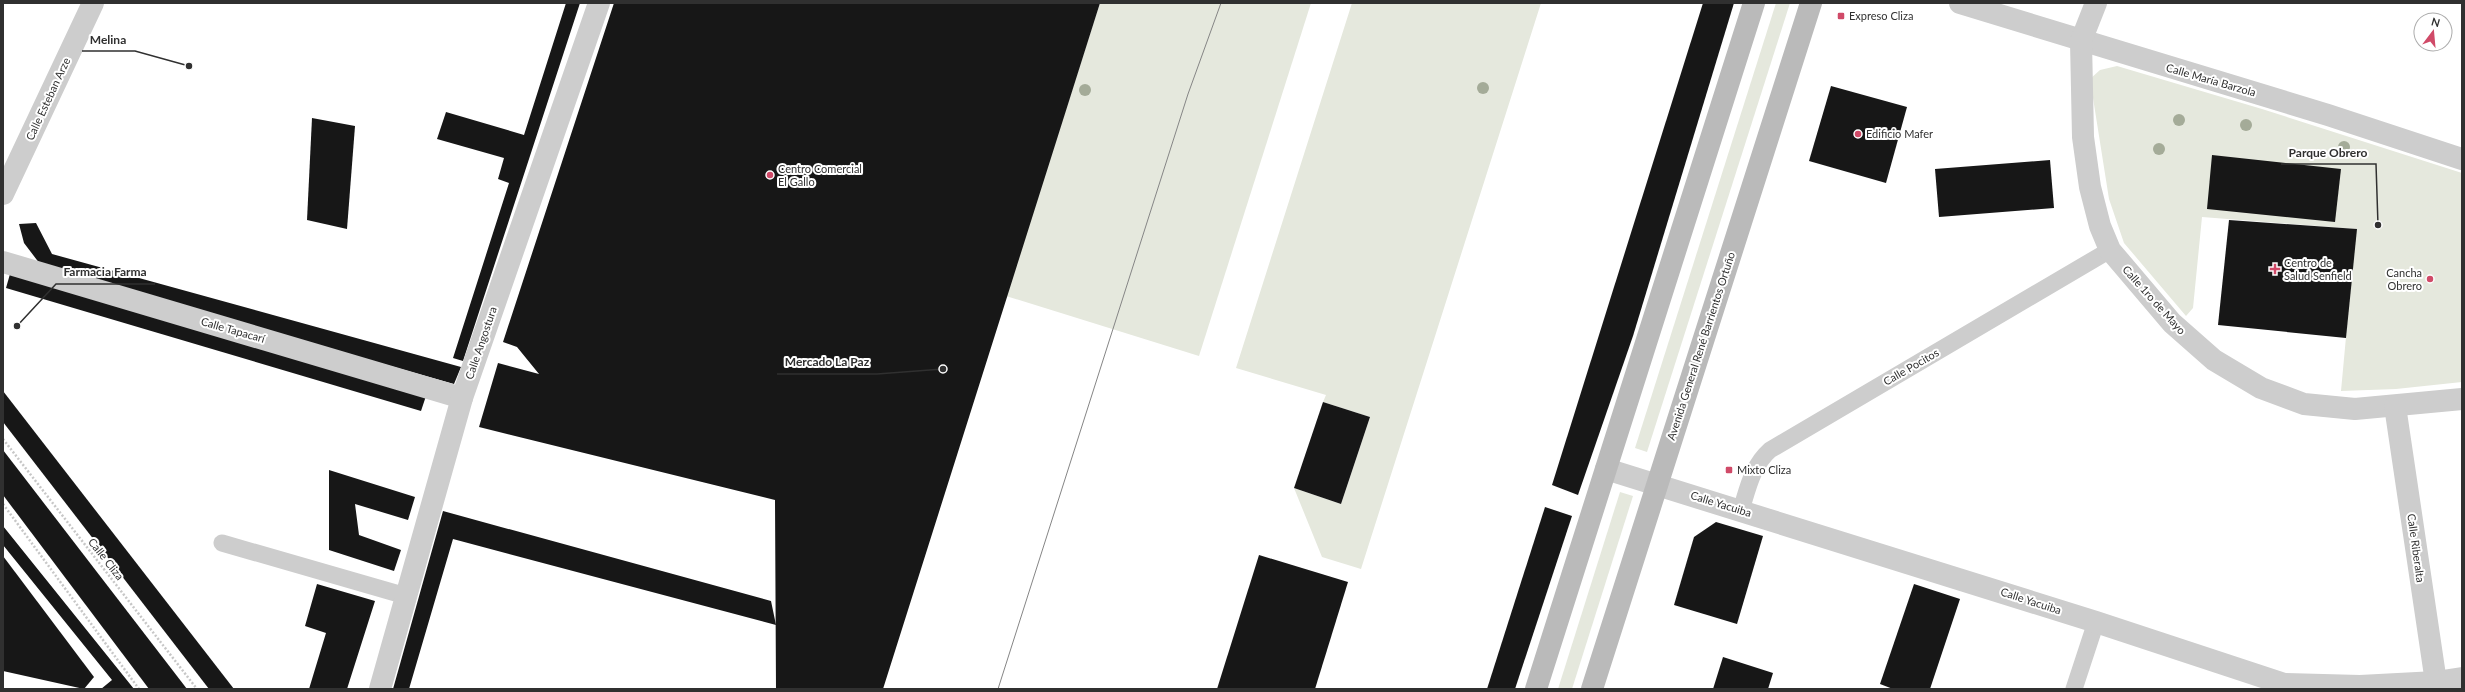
<svg xmlns="http://www.w3.org/2000/svg" width="2465" height="692" font-family="Lato,sans-serif">
	<style>
		.green { fill: #e5e8dd }
		.building { fill: #171717 }
		.lines { fill: none; stroke-linecap: round; stroke-linejoin: round }
		.path { stroke: #c7c7c7; stroke-width: 2.5; stroke-dasharray: 2 2; stroke-linecap: butt }
		.service { stroke: #cdcdcd; stroke-width: 17 }
		.minor { stroke: #cdcdcd; stroke-width: 22 }
		.secondary { stroke: #bababa; stroke-width: 22 }
		.tram { stroke: #858585; stroke-width: 1 }
		.tree { fill: #a4ab98 }
		.poi-dot { fill: #d04a68; stroke: #fff; stroke-width: 1.5 }
		.labels { text-anchor: middle; stroke-width: 4; stroke-linejoin: round; paint-order: stroke }
		.poi-label { font-size: 11px; fill: #303030; stroke: #fff; text-anchor: start }
		.street-label { font-size: 11px; fill: #303030; stroke: #fff }
		.leader { fill: none; stroke: #303030; stroke-width: 1.5 }
		.callout-dot { fill: #303030; stroke: #fff; stroke-width: 1.5 }
		.callout-label { font-size: 12px; text-anchor: middle; font-weight: bold; fill: #303030; stroke: #fff; stroke-width: 4; stroke-linejoin: round; paint-order: stroke }
	</style>
	<rect width="100%" height="100%" fill="#fff"/>
	<g class="green">
		<polygon points="1100,3 1311,3 1199,356 1006,296"/>
		<polygon points="1352,3 1541,3 1361,569 1322,557 1294,488 1341,504 1370,417 1323,402 1326,395 1236,368"/>
		<polygon points="1776,3 1790,3 1647,452 1635,448"/>
		<polygon points="2117,66 2262,109 2462,173 2462,382 2396,389 2341,391 2356,229 2202,217 2193,308 2186,316 2124,243 2109,199 2090,79 2100,70"/>
		<polygon points="1620,492 1633,496 1572,689 1558,689"/>
	</g>
	<g class="building">
		<polygon points="566,3 580,3 463,361 453,358 509,183 498,179 504,158 437,139 446,112 524,135"/>
		<polygon points="614,3 1100,3 883,689 776,689 775,500 479,427 498,363 539,374 517,347 503,342"/>
		<polygon points="1703,3 1734,3 1633,336 1578,495 1552,485"/>
		<polygon points="1831,86 1907,107 1886,183 1809,161"/>
		<polygon points="312,118 355,126 347,229 307,220"/>
		<polygon points="2212,155 2341,169 2335,222 2207,209"/>
		<polygon points="2050,160 2054,208 1939,217 1935,169"/>
		<polygon points="2229,220 2357,229 2346,338 2218,325"/>
		<polygon points="36,223 52,254 461,367 454,384 43,268 24,243 19,224"/>
		<polygon points="10,274 426,396 421,411 6,288"/>
		<polygon points="3,391 234,689 209,689 3,422"/>
		<polygon points="1323,402 1370,417 1341,504 1294,488"/>
		<polygon points="3,450 187,689 149,689 3,495"/>
		<polygon points="329,470 415,497 408,520 355,504 359,535 401,550 394,571 329,550"/>
		<polygon points="1545,507 1572,516 1515,689 1487,689"/>
		<polygon points="443,511 771,601 776,625 453,539 409,689 393,689"/>
		<polygon points="1716,522 1763,536 1737,624 1674,605 1694,537"/>
		<polygon points="3,526 134,689 101,689 112,680 3,545"/>
		<polygon points="1259,555 1348,582 1315,689 1217,689"/>
		<polygon points="3,556 94,677 84,689 3,671"/>
		<polygon points="317,584 375,601 347,689 309,689 326,633 305,626"/>
		<polygon points="1914,584 1960,599 1930,689 1893,689 1880,684"/>
		<polygon points="1723,657 1773,673 1768,689 1713,689"/>
	</g>
	<g class="lines">
		<g class="path">
			<polyline points="3,439 197,689"/>
			<polyline points="3,504 139,689"/>
		</g>
		<g class="service">
			<path d="M1741,510C1748,488 1752,466 1770,450L2110,250"/>
			<polyline points="222,543 406,596"/>
			<polyline points="2074,689 2096,622"/>
		</g>
		<g class="minor">
			<polyline points="1960,3 2328,115 2462,159"/>
			<polyline points="2096,3 2081,41 2083,137 2090,187 2100,226 2110,250 2172,323 2214,360 2261,388 2304,404 2355,409 2462,399"/>
			<polyline points="3,194 93,3"/>
			<polyline points="3,262 462,398"/>
			<polyline points="2395,406 2437,689"/>
			<polyline points="1606,469 2096,622 2284,684 2360,686 2436,682 2462,678"/>
			<polyline points="380,689 462,398 599,3"/>
		</g>
		<g class="secondary">
			<polyline points="1536,689 1754,3"/>
			<polyline points="1592,689 1811,3"/>
		</g>
		<polyline class="tram" points="998,689 1188,94 1221,3"/>
	</g>
	<g class="tree">
		<circle cx="1483" cy="88" r="6"/>
		<circle cx="1085" cy="90" r="6"/>
		<circle cx="2179" cy="120" r="6"/>
		<circle cx="2246" cy="125" r="6"/>
		<circle cx="2344" cy="147" r="6"/>
		<circle cx="2159" cy="149" r="6"/>
	</g>
	<g class="poi-dot">
		<rect x="1837" y="12" width="8" height="8" rx="2"/>
		<circle cx="1858" cy="134" r="4"/>
		<circle cx="770" cy="175" r="4"/>
		<path d="M2273 263h4v4h4v4h-4v4h-4v-4h-4v-4h4z"/>
		<circle cx="2430" cy="279" r="4"/>
		<rect x="1725" y="466" width="8" height="8" rx="2"/>
	</g>
	<g class="labels">
		<g class="poi-label">
			<text x="1849" y="20">Expreso Cliza</text>
			<text x="1866" y="138">Edificio Mafer</text>
			<text x="778" y="173">Centro Comercial<tspan x="778" dy="13">El Gallo</tspan></text>
			<text x="2284" y="267">Centro de<tspan x="2284" dy="13">Salud Senfield</tspan></text>
			<text x="2422" y="277" text-anchor="end">Cancha<tspan x="2422" dy="13">Obrero</tspan></text>
			<text x="1737" y="474">Mixto Cliza</text>
		</g>
		<g class="street-label">
			<text transform="translate(2211 80) rotate(16)" y="4">Calle María Barzola</text>
			<text transform="translate(48 99) rotate(-65)" y="4">Calle Esteban Arze</text>
			<text transform="translate(2154 300) rotate(48)" y="4">Calle 1ro de Mayo</text>
			<text transform="translate(233 330) rotate(16)" y="4">Calle Tapacarí</text>
			<text transform="translate(481 343) rotate(-71)" y="4">Calle Angostura</text>
			<text transform="translate(1701 346) rotate(-72)" y="4">Avenida General René Barrientos Ortuño</text>
			<text transform="translate(1911 367) rotate(-30)" y="4">Calle Pocitos</text>
			<text transform="translate(1721 504) rotate(17)" y="4">Calle Yacuiba</text>
			<text transform="translate(2416 548) rotate(82)" y="4">Calle Riberalta</text>
			<text transform="translate(106 559) rotate(52)" y="4">Calle Cliza</text>
			<text transform="translate(2031 601) rotate(18)" y="4">Calle Yacuiba</text>
		</g>
	</g>
	<path class="leader" d="M189 66L135 51H82M2378 225L2376 164H2281M17 326L56 284H155M943 369L877 374H777"/>
	<g class="callout-dot">
		<circle cx="189" cy="66" r="4"/>
		<circle cx="2378" cy="225" r="4"/>
		<circle cx="17" cy="326" r="4"/>
		<circle cx="943" cy="369" r="4"/>
	</g>
	<g class="callout-label">
		<text x="108" y="44">Melina</text>
		<text x="2328" y="157">Parque Obrero</text>
		<text x="105" y="276">Farmacia Farma</text>
		<text x="827" y="366">Mercado La Paz</text>
	</g>
	<rect width="2465" height="692" fill="none" stroke="#303030" stroke-width="8"/>
	<g transform="translate(2433 32) rotate(16)"><circle r="19" fill="#ffffff" stroke="#acacac"/>
	<path d="M0-3L7 15L0 10L-7 15Z" fill="#d04a68"/>
	<text y="-6" font-size="11" font-weight="bold" text-anchor="middle" fill="#303030">N</text>
	</g>
</svg>
